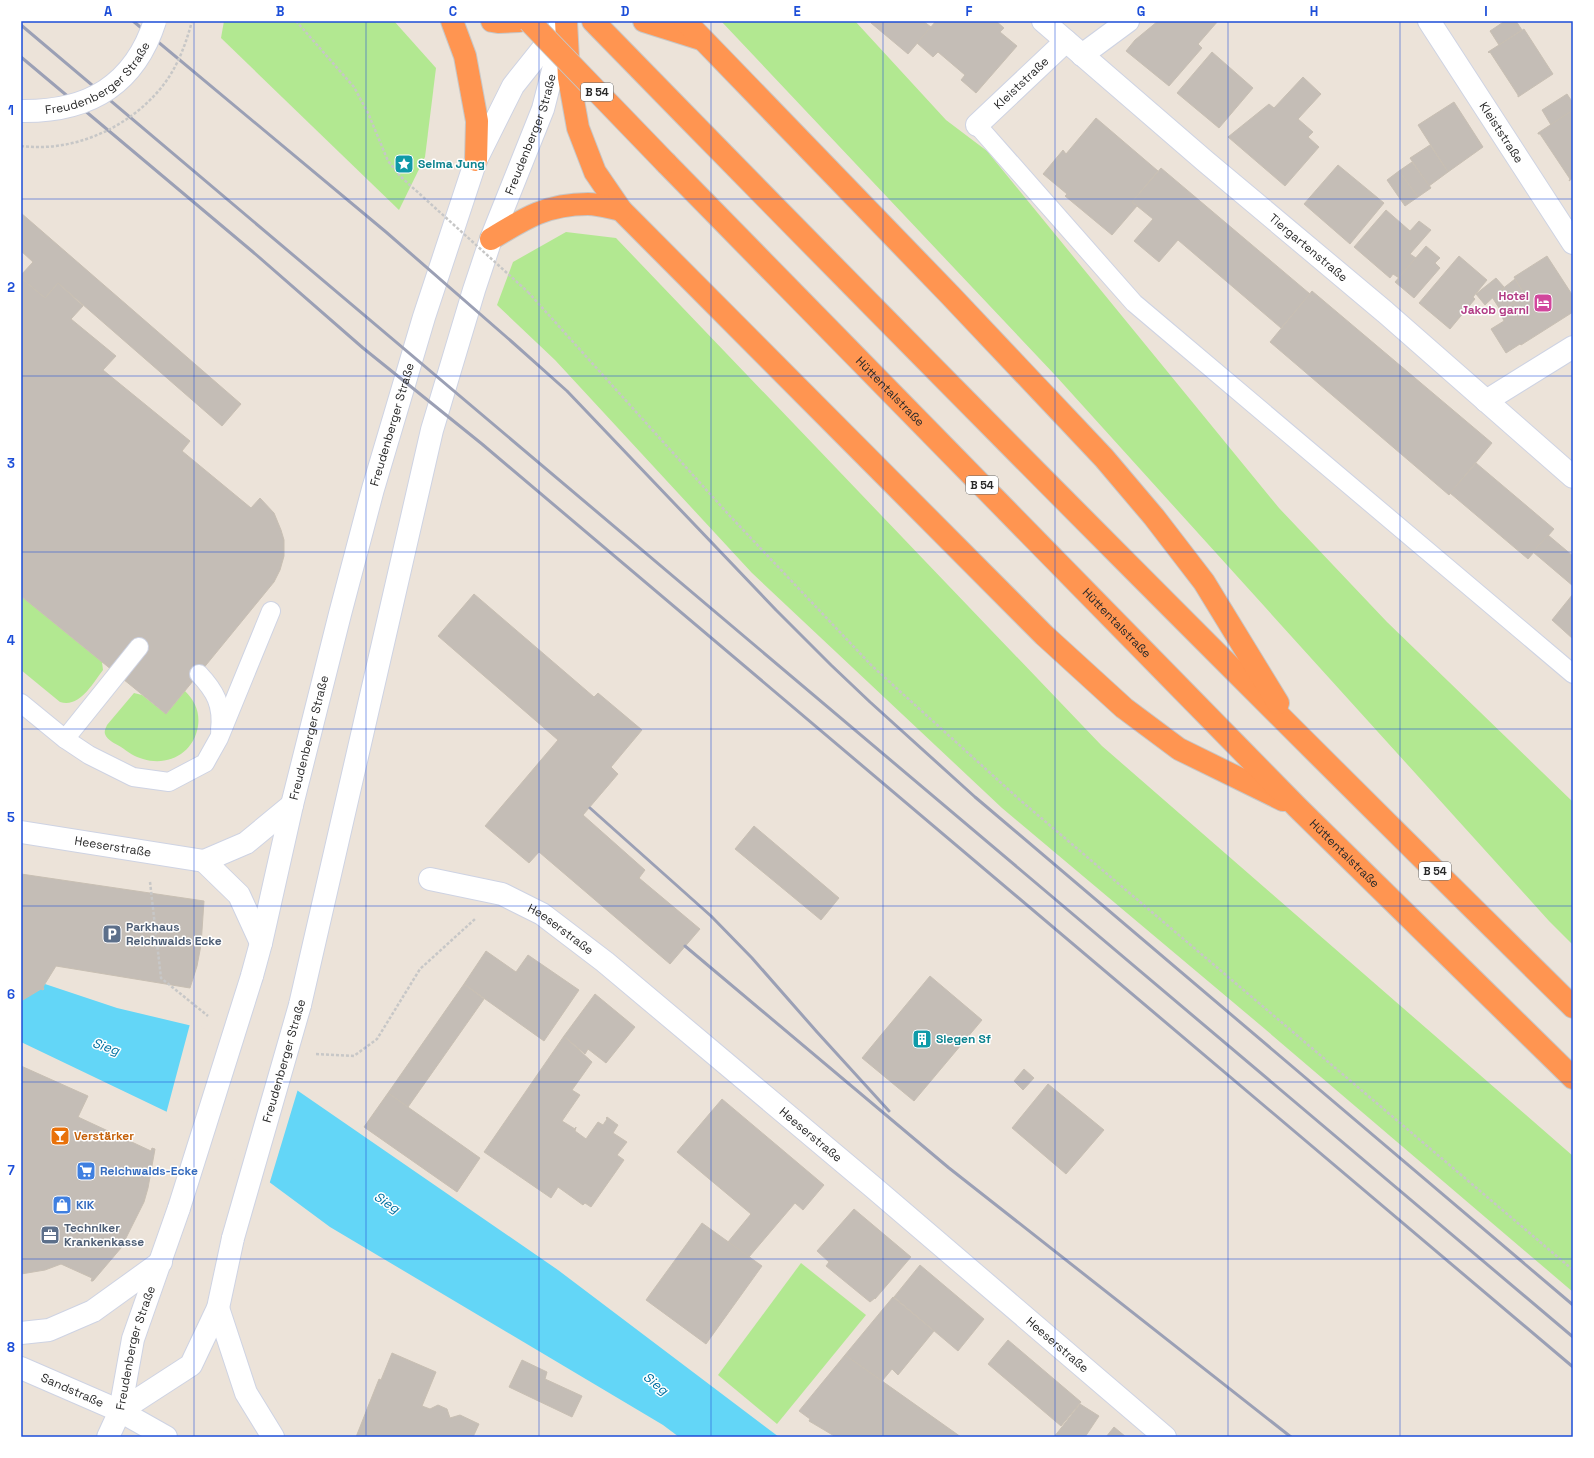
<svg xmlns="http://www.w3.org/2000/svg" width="1594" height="1458" font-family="'Space Grotesk',sans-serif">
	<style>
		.green { fill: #b2e891 }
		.water { fill: #63d6f7 }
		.pier { fill: #ece3d9 }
		.building { fill: #c4bdb6; stroke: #c8bfb3 }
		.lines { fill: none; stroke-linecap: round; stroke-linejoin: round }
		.lane-casing { stroke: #ced3e3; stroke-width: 20 }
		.street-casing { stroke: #ced3e3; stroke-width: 24 }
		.secondary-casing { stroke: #ced3e3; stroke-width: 24 }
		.highway-casing { stroke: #c7c7c7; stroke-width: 24 }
		.path { stroke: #c7c7c7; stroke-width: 2.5; stroke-dasharray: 3 2; stroke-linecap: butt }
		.lane { stroke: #fff; stroke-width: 18 }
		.street { stroke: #fff; stroke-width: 22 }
		.secondary { stroke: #fff; stroke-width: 22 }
		.highway { stroke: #ff9551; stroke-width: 22 }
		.rail { stroke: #9ba0b5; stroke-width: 3 }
		.secondary-bridge-casing { stroke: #ced3e3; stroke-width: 24; stroke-linecap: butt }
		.highway-bridge-casing { stroke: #c7c7c7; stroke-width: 24; stroke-linecap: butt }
		.path-bridge { stroke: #c7c7c7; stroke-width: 2.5; stroke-dasharray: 3 2; stroke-linecap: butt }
		.secondary-bridge { stroke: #fff; stroke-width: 22 }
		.highway-bridge { stroke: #ff9551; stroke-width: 22 }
		.grid { fill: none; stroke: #1d4ed8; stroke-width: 1; stroke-opacity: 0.55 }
		.labels { text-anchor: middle; stroke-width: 3; stroke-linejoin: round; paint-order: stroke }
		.shield { fill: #fff; stroke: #696969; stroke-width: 1 }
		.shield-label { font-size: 11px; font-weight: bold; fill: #292929 }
		.street-label { font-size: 12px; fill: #292929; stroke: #fff }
		.culture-label { font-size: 12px; font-weight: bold; fill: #0d838f; stroke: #fff; text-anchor: start }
		.hotel-label { font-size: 12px; font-weight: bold; fill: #b23c85; stroke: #fff; text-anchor: end }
		.service-label { font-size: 12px; font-weight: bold; fill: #4e5e75; stroke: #fff; text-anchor: start }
		.food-label { font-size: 12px; font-weight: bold; fill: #c56008; stroke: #fff; text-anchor: start }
		.shop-label { font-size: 12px; font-weight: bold; fill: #366cbe; stroke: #fff; text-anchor: start }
		.water-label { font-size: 13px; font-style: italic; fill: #0372a2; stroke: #fff }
		.neatline { fill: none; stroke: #1d4ed8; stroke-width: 1.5 }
		.grid-label { font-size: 13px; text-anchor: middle; font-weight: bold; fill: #1d4ed8 }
	</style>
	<rect width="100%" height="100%" fill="#ece3d9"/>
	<g class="green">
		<polygon points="224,21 394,21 436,68 425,157 399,210 221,38"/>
		<polygon points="721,21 855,21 946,120 987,151 1279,508 1387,622 1573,802 1573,945 1549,921 1055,375"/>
		<polygon points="566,232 616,238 1102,746 1573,1156 1573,1292 1259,1024 1002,808 752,573 555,360 497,305 513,262"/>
		<path d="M21,596L102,662L103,670C92,684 80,708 60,702L21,670Z"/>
		<path d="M185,691C195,701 200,712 198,726C194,753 168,767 143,759C135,757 128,752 121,747C116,744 107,740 105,734C104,730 106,728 107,725L134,693L142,695L166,714Z"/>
		<polygon points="801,1263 866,1315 777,1424 718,1375"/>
	</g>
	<polygon class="water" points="21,976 117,1008 201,1028 275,1075 558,1270 779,1437 679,1437 663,1425 330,1227 188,1122 21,1042"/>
	<polygon class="pier" points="190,1024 202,1027 298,1089 269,1185 187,1124 166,1114"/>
	<g class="building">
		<polygon points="873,21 923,21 931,27 908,54 871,23"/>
		<polygon points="936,21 996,21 1004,28 1000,32 1017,46 976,93 961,80 965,75 938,52 933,57 917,43"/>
		<polygon points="1158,21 1218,21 1198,44 1202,48 1169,86 1126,51 1135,40"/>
		<polygon points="1505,21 1516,21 1522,30 1499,45 1490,31"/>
		<polygon points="1524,29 1553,74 1518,97 1518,95 1490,52 1489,53 1488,52"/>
		<polygon points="1212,52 1253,88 1219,128 1177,93"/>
		<polygon points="1303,77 1321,94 1298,119 1313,132 1308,137 1319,147 1285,186 1228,137 1269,104 1274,108"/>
		<polygon points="1567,94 1573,103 1573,110 1551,125 1542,110"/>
		<polygon points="1454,102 1483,147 1448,172 1418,125"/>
		<polygon points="1573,110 1573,178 1569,181 1570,179 1540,134 1538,134 1538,133"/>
		<polygon points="1096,118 1158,171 1132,202 1137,206 1112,235 1065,196 1067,194 1043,174 1063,150 1066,154"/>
		<polygon points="1430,145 1448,172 1429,186 1410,158"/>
		<polygon points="1412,162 1431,188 1418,197 1399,171"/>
		<polygon points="1338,165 1384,203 1350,244 1304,204"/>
		<polygon points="1161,168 1310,294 1281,328 1178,240 1159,262 1134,241 1153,219 1132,202"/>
		<polygon points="1399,171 1418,197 1405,206 1387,180"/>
		<polygon points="1386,210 1410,231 1419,221 1431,230 1410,254 1416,258 1399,278 1393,274 1390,278 1354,247"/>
		<polygon points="21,213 241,404 222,426 58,283 45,298 21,278 21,275 33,262 21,251"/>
		<polygon points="1426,246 1440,258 1435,263 1440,268 1414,298 1395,282"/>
		<polygon points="1459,256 1487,280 1473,297 1475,299 1450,329 1419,303"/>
		<polygon points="1547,256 1573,296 1573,312 1521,345 1520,344 1506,353 1491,329 1504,321 1500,312 1525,295 1514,277"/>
		<polygon points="21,278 45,298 58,283 83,306 71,319 116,356 103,370 190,441 182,451 251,508 260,498 274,513 281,530 284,540 284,556 280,570 274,582 166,714 21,596"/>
		<polygon points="1496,278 1504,287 1485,305 1476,294"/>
		<polygon points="1515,279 1525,295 1501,311 1492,297"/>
		<polygon points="1312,291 1492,443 1449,495 1270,342"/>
		<polygon points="1476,463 1554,529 1528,559 1450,493"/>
		<polygon points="1548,535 1573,556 1573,586 1533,552"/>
		<polygon points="474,594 594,697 598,693 642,730 611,767 618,774 583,815 645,870 639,878 700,929 670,964 539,852 529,863 485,826 558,740 438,636"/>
		<polygon points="1573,594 1573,639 1552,620"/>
		<polygon points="754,826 839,898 821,920 735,849"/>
		<polygon points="21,874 204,901 201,945 197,966 190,988 56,966 43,987 44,989 43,990 41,989 21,1001"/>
		<polygon points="486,951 516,972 528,955 579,990 544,1041 464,984"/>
		<polygon points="930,976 982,1020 914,1101 862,1058"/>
		<polygon points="464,984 484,999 408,1107 388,1093"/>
		<polygon points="595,994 635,1027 606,1063 588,1049 585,1054 564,1036"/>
		<polygon points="564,1036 592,1062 572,1090 580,1095 562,1121 575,1129 576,1127 575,1131 586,1139 598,1122 603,1125 607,1119 606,1118 607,1117 618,1125 613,1133 627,1142 617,1155 624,1160 591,1207 585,1203 583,1205 558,1187 551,1198 484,1152"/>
		<polygon points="21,1066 88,1096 78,1117 151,1151 152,1148 155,1149 148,1188 144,1202 121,1248 93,1281 91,1281 92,1278 61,1264 45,1270 21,1274"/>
		<polygon points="1024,1069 1034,1078 1023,1090 1014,1081"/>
		<polygon points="1048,1084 1104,1130 1066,1174 1012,1128"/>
		<polygon points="388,1093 480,1158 457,1192 364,1127"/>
		<polygon points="722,1099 824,1185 803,1210 795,1203 749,1257 728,1242 751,1214 677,1152"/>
		<polygon points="854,1209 911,1257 875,1299 875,1298 870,1302 826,1266 829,1262 817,1251"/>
		<polygon points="702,1223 762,1266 706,1344 646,1300"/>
		<polygon points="920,1265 984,1319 958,1351 894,1297"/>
		<polygon points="893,1297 934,1331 898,1375 892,1369 882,1381 845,1355"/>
		<polygon points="1008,1340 1081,1402 1061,1426 988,1364"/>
		<polygon points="392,1353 436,1372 422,1406 430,1409 438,1405 447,1409 450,1418 460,1415 479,1424 473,1437 356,1437 379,1379 381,1380"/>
		<polygon points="845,1355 882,1381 961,1437 836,1437 809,1421 810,1419 799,1411"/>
		<polygon points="522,1360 547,1372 545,1379 582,1396 572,1417 509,1387"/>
		<polygon points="1080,1404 1099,1416 1085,1437 1054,1437"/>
		<polygon points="1114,1427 1126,1437 1106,1437"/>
	</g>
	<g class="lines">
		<g class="lane-casing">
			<g id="lane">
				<polyline points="977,125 1134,303 1573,674"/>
				<path d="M199,674C215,691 223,705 220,730"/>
				<polyline points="21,703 65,739 89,755 133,777 169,782 205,763 219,738 271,611"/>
				<polyline points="65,739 139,647"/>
			</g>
		</g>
		<g class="street-casing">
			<g id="street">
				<path id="s1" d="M1429,21L1573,243"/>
				<polyline points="1082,55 1128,21"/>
				<path id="s2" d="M977,125L1066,41"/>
				<polyline points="1486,401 1573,347"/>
				<path id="s3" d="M21,832L204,861"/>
				<path id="s4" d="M430,879L502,894L542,914L605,962L873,1187L1165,1437"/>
				<polyline points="108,1437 120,1411"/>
			</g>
		</g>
		<g class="secondary-casing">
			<g id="secondary">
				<path id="s5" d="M1043,21L1205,161L1385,312L1573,477"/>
				<polyline points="261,943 239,895 204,861 246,843 292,805"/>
				<path id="s6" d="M252,976L261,943L292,805L340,614L373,489L424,317L476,160L513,86L560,27"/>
				<path id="s7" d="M300,1005L432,430L474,290L491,239L543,109L562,35"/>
				<polyline points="218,1308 246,1393 273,1437"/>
				<polyline points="21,1333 49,1330 93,1311 161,1262"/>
				<path id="s8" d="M21,1368L120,1411L166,1437"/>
				<polyline points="120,1411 191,1365 218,1308 233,1238"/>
				<path id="s9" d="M120,1411L133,1339L179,1208"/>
			</g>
		</g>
		<g class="highway-casing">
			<g id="highway">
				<polyline points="452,21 465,56 477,121 476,160"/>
				<polyline points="492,21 498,22 519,21"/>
				<polyline points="566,21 569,78 578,128 595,172 621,210 1044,635 1124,708 1179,749 1283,800"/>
				<path d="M593,21C917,353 1243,682 1573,1007"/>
				<polyline points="644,21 701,39"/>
				<polyline points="685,21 950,295 1104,458 1154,517 1204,582 1278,703"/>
				<path id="s10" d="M666,163L1298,808L1573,1078"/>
				<path d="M491,239C525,218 547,204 588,204C599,204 611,208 621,210"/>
			</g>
		</g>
		<g class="path">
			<polyline points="296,21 354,87 368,113 388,161 401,177"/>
			<polyline points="528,292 729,515 872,666 1020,800 1573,1270"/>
			<polyline points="150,882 161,978 208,1016"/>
			<polyline points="316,1054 354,1056 377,1039 420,969 475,919"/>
		</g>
		<use href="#lane" class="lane"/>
		<use href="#street" class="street"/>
		<use href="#secondary" class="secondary"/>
		<use href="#highway" class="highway"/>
		<g class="rail">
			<polyline points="133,21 386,232 511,341 567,391 776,610 831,665 870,702 975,797 1573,1305"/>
			<polyline points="21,25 1573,1337"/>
			<polyline points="21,57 253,252 363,348 482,444 1573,1367"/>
			<polyline points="590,808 711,916 752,958 817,1032 889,1111"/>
			<polyline points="685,946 949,1168 1291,1437"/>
		</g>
		<g class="secondary-bridge-casing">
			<g id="secondary-bridge">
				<path id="s11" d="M21,111C88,112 134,86 155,21"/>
				<polyline points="179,1208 252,976"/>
				<polyline points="233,1238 300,1005"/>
			</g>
		</g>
		<g class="highway-bridge-casing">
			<polyline id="highway-bridge" points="529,21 666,163"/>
		</g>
		<g class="path-bridge">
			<path d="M21,146C28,147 35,147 42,147C91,146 142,118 169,77C180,60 187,40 192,21"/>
			<polyline points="401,177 528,292"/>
		</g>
		<use href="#secondary-bridge" class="secondary-bridge"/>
		<use href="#highway-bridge" class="highway-bridge"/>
	</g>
	<path class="grid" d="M194,21V1437M366,21V1437M539,21V1437M711,21V1437M883,21V1437M1055,21V1437M1228,21V1437M1400,21V1437M21,199H1573M21,376H1573M21,552H1573M21,729H1573M21,906H1573M21,1082H1573M21,1259H1573"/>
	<defs>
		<g id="sight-square" transform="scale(1)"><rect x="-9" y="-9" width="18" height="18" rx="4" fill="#0f9aa8" stroke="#fff"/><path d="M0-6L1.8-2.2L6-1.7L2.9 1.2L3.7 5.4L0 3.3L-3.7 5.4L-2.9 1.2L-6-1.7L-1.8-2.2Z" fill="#fff"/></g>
		<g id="hotel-square" transform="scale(1)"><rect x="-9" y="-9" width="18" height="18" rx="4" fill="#d1479c" stroke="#fff"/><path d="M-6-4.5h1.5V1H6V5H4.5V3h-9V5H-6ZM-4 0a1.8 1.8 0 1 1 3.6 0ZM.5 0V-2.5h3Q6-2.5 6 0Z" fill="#fff"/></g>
		<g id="parking-square" transform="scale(1)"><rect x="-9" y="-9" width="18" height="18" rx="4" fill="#5c6f8a" stroke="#fff"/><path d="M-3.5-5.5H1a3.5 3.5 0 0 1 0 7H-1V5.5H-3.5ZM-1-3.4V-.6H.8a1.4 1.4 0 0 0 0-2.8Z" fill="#fff"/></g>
		<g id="building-square" transform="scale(1)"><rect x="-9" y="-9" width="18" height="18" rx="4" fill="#0f9aa8" stroke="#fff"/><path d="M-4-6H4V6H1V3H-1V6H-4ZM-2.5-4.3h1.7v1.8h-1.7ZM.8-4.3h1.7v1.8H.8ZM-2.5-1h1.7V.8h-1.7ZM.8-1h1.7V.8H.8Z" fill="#fff"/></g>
		<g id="bar-square" transform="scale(1)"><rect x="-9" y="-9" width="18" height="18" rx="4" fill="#e8710a" stroke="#fff"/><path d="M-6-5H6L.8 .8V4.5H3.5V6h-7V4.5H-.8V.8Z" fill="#fff"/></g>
		<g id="supermarket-square" transform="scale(1)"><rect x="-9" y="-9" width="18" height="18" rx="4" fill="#3f7fe0" stroke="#fff"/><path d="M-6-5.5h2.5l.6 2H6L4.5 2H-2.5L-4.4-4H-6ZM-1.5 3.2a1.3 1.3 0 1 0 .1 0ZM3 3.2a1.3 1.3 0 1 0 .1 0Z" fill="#fff"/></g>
		<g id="shop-square" transform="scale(1)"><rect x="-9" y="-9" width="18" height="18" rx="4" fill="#3f7fe0" stroke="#fff"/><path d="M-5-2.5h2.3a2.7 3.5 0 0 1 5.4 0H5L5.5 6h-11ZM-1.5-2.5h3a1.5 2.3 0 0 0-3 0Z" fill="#fff"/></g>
		<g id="office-square" transform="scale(1)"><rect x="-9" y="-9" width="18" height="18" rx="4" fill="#5c6f8a" stroke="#fff"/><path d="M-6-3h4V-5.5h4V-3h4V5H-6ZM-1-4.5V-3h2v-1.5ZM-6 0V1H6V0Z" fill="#fff"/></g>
	</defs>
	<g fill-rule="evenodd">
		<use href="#sight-square" x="404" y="164"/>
		<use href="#hotel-square" x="1543" y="303"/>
		<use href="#parking-square" x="112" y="934"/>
		<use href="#building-square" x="922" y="1039"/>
		<use href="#bar-square" x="60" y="1136"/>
		<use href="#supermarket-square" x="86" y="1171"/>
		<use href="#shop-square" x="62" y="1205"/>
		<use href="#office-square" x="50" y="1235"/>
	</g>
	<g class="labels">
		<g class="shield">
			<rect x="581" y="83" width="32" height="18" rx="3"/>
			<rect x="966" y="476" width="32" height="18" rx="3"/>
			<rect x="1419" y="862" width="32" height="18" rx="3"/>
		</g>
		<g class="shield-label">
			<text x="597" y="96">B 54</text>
			<text x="982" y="489">B 54</text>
			<text x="1435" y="875">B 54</text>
		</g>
		<g class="street-label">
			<text dy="4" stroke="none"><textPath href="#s11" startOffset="88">Freudenberger Straße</textPath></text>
			<text dy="4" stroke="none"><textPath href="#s2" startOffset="61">Kleiststraße</textPath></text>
			<text dy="4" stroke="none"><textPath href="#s1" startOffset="133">Kleiststraße</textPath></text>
			<text dy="4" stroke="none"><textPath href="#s7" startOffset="902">Freudenberger Straße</textPath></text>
			<text dy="4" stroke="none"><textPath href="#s5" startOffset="349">Tiergartenstraße</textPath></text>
			<text dy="4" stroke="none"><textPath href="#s10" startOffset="320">Hüttentalstraße</textPath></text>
			<text dy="4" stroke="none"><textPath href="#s6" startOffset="569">Freudenberger Straße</textPath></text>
			<text dy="4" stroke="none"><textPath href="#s10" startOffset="644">Hüttentalstraße</textPath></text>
			<text dy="4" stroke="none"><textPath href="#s6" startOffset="245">Freudenberger Straße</textPath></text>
			<text dy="4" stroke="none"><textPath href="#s3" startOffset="93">Heeserstraße</textPath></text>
			<text dy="4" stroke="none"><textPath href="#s10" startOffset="968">Hüttentalstraße</textPath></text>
			<text dy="4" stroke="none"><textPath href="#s4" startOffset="142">Heeserstraße</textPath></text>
			<text transform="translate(284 1061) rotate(-74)" y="4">Freudenberger Straße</text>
			<text dy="4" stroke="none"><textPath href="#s4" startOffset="466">Heeserstraße</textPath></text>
			<text dy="4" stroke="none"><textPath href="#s9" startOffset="65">Freudenberger Straße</textPath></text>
			<text dy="4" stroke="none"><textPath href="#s4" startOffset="790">Heeserstraße</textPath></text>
			<text dy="4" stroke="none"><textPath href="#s8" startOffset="56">Sandstraße</textPath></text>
		</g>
		<g class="culture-label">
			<text x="418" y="168">Selma Jung</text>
			<text x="936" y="1043">Siegen Sf</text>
		</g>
		<g class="hotel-label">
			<text x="1529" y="300">Hotel<tspan x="1529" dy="14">Jakob garni</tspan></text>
		</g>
		<g class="service-label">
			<text x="126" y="931">Parkhaus<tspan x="126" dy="14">Reichwalds Ecke</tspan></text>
			<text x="64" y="1232">Techniker<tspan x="64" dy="14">Krankenkasse</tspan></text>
		</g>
		<g class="food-label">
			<text x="74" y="1140">Verstärker</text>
		</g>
		<g class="shop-label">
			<text x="100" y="1175">Reichwalds-Ecke</text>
			<text x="76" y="1209">KiK</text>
		</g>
		<g class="water-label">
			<text transform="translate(106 1046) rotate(18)" y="5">Sieg</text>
			<text transform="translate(387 1202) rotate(33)" y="5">Sieg</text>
			<text transform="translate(656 1383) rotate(38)" y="5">Sieg</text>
		</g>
	</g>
	<rect width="1594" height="1458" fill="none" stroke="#ffffff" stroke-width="44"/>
	<rect x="22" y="22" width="1550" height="1414" class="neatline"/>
	<g class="grid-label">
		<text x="108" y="16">A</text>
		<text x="280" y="16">B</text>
		<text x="453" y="16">C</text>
		<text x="625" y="16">D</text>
		<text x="797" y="16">E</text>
		<text x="969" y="16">F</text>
		<text x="1141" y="16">G</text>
		<text x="1314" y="16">H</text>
		<text x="1486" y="16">I</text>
		<text x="11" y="115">1</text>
		<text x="11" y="292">2</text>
		<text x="11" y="468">3</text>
		<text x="11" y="645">4</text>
		<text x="11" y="822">5</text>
		<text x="11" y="999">6</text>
		<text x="11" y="1175">7</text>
		<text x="11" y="1352">8</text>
	</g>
</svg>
